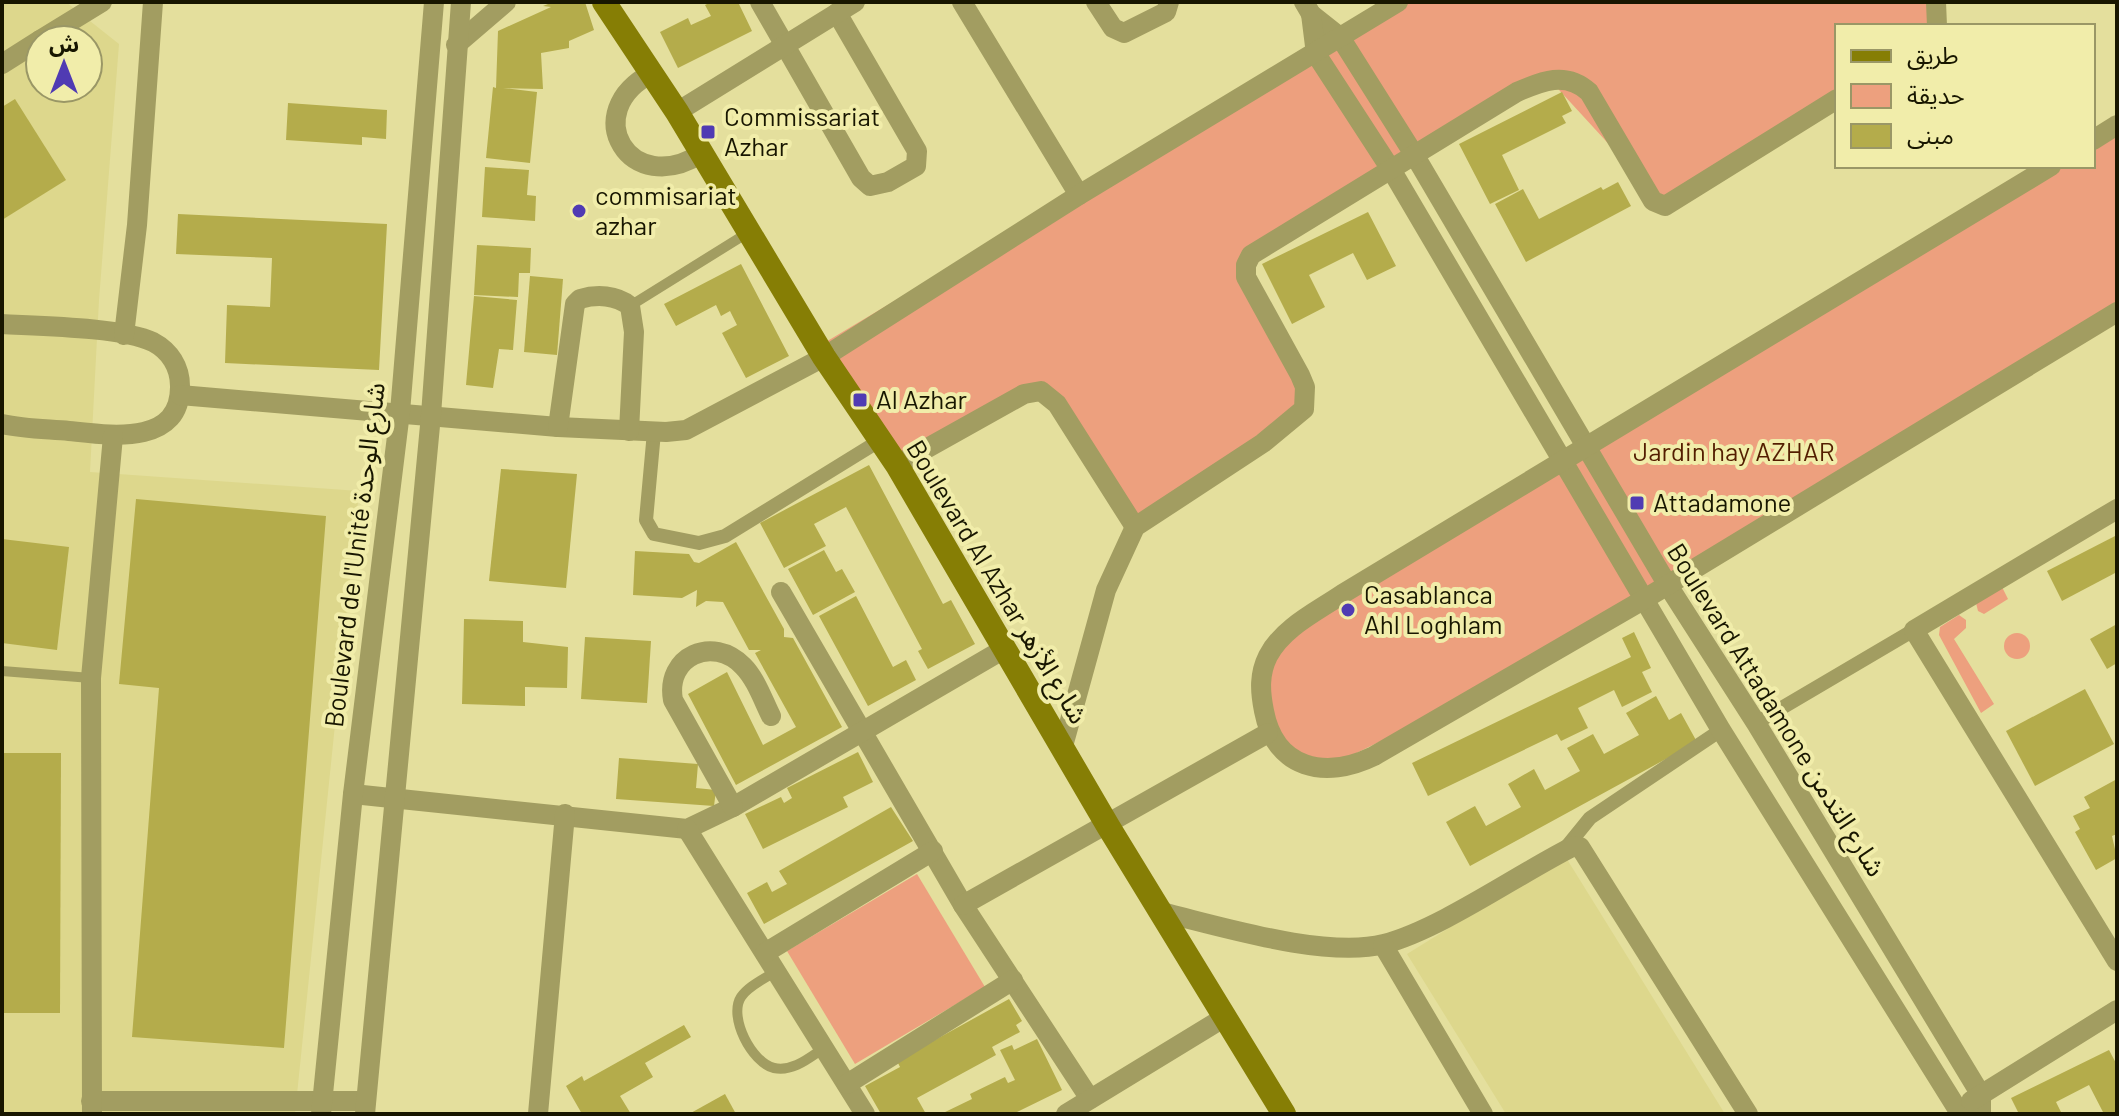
<svg xmlns="http://www.w3.org/2000/svg" width="2119" height="1116" font-family="Barlow,'Noto Sans Arabic',sans-serif">
	<style>
		.built { fill: #ddd78c; fill-rule: evenodd }
		.green { fill: #eda07e }
		.building { fill: #b4ac4b }
		.lines { fill: none; stroke-linecap: round; stroke-linejoin: round }
		.service { stroke: #a29d61; stroke-width: 10 }
		.pedestrian { stroke: #a29d61; stroke-width: 14 }
		.minor { stroke: #a29d61; stroke-width: 20 }
		.secondary { stroke: #867e05; stroke-width: 24 }
		.poi-dot { fill: #503bb3; stroke: #f1edaa; stroke-width: 3 }
		.labels { text-anchor: middle; stroke-width: 8; stroke-linejoin: round; paint-order: stroke }
		.poi-label { font-size: 26px; fill: #181600; stroke: #f1edaa; text-anchor: start }
		.park-label { font-size: 26px; fill: #531d00; stroke: #f1edaa }
		.street-label { font-size: 26px; fill: #181600; stroke: #f1edaa }
	</style>
	<rect width="100%" height="100%" fill="#e4df9d"/>
	<g class="built">
		<path d="M2,2H66L119,44L99,300L90,472L359,491L295,1114H2ZM40,40H88V88H40Z"/>
		<polygon points="1565,856 1725,1114 1506,1114 1407,954"/>
	</g>
	<g class="green">
		<polygon points="1395,2 1929,2 1944,26 1837,26 1837,97 1661,201 1549,79 1248,256 1304,409 1135,527 1036,384 890,465 819,346"/>
		<polygon points="2117,126 2117,306 1505,680 1326,768 1264,732 1274,647 2052,166 2093,166 2093,141"/>
		<polygon points="2002,587 2008,599 1984,614 1978,611 1976,603"/>
		<polygon points="1959,615 1966,620 1966,628 1954,639 1994,704 1981,713 1939,635 1940,627"/>
		<circle cx="2017" cy="646" r="13"/>
		<polygon points="917,874 985,987 855,1064 787,951"/>
	</g>
	<g class="building">
		<polygon points="553,2 585,2 594,30 569,41 569,48 541,53 543,89 503,88 537,92 530,163 486,158 493,87 496,88 498,31 551,7 543,6"/>
		<polygon points="711,2 738,2 752,31 678,68 660,32 688,18 691,25 711,16 705,5"/>
		<polygon points="1562,92 1572,111 1562,116 1566,123 1502,155 1519,190 1490,204 1459,144"/>
		<polygon points="15,99 66,180 2,220 2,107"/>
		<polygon points="288,103 387,110 386,139 362,137 362,145 286,140"/>
		<polygon points="485,167 529,170 527,195 536,196 535,221 482,217"/>
		<polygon points="1618,182 1631,206 1526,262 1495,204 1523,189 1539,219 1601,187 1603,190"/>
		<polygon points="1368,212 1396,266 1367,280 1353,253 1309,275 1325,307 1292,324 1262,264"/>
		<polygon points="178,214 387,224 379,370 225,363 227,305 270,307 272,258 176,254"/>
		<polygon points="477,245 531,248 530,273 519,273 518,297 474,295"/>
		<polygon points="741,264 789,356 746,378 722,333 737,325 730,311 721,316 716,305 676,326 664,304"/>
		<polygon points="530,276 563,279 557,355 524,352"/>
		<polygon points="474,296 517,300 513,350 499,349 493,388 466,385"/>
		<polygon points="869,465 943,604 951,600 975,644 928,669 918,651 922,649 846,507 814,524 826,546 784,568 760,523"/>
		<polygon points="501,469 577,474 566,588 489,581"/>
		<polygon points="136,499 326,516 284,1048 132,1037 159,688 119,684"/>
		<polygon points="2117,535 2117,572 2062,601 2047,571"/>
		<polygon points="2,539 69,547 57,650 2,643"/>
		<polygon points="736,542 784,629 784,637 793,638 842,727 736,785 688,694 727,672 763,745 796,727 755,653 761,650 749,650 723,602 706,601 696,607 697,590 682,598 633,595 635,551 689,554 694,562 699,563"/>
		<polygon points="824,550 836,572 842,569 855,592 813,615 788,569"/>
		<polygon points="856,596 893,667 906,660 916,680 868,706 819,616"/>
		<polygon points="464,619 523,621 523,642 568,647 567,688 525,687 525,706 462,704"/>
		<polygon points="2117,624 2117,663 2107,669 2090,639"/>
		<polygon points="1634,632 1651,668 1642,672 1652,692 1622,707 1614,690 1578,708 1588,728 1561,741 1557,734 1428,796 1412,763 1631,657 1622,638"/>
		<polygon points="585,637 651,641 647,703 581,699"/>
		<polygon points="2085,689 2114,744 2035,786 2006,731"/>
		<polygon points="1656,696 1669,720 1681,713 1697,742 1470,866 1446,822 1475,806 1486,826 1521,807 1508,784 1534,769 1545,790 1580,771 1567,748 1593,734 1604,754 1639,735 1626,713"/>
		<polygon points="858,752 873,782 843,797 848,807 763,849 745,814 781,797 784,803 792,798 787,788"/>
		<polygon points="2,753 61,753 60,1013 2,1013"/>
		<polygon points="619,758 698,764 696,788 716,790 714,806 616,799"/>
		<polygon points="2117,779 2117,834 2112,836 2117,858 2096,870 2075,832 2080,829 2073,816 2090,808 2084,797"/>
		<polygon points="891,807 913,841 764,924 747,893 767,882 772,892 787,884 779,871"/>
		<polygon points="1009,999 1022,1021 1016,1025 1020,1032 992,1047 996,1055 917,1098 926,1114 881,1114 865,1086 900,1067 897,1061"/>
		<polygon points="684,1025 691,1037 645,1063 653,1077 620,1096 631,1114 582,1114 566,1086 582,1076 584,1081"/>
		<polygon points="1037,1039 1062,1090 1013,1114 941,1114 972,1099 970,1094 1005,1077 1008,1083 1015,1080 1000,1050 1012,1045 1014,1050"/>
		<polygon points="2109,1050 2117,1065 2117,1114 2104,1114 2089,1085 2056,1102 2062,1114 2019,1114 2011,1098"/>
		<polygon points="725,1094 736,1114 689,1114"/>
	</g>
	<g class="lines">
		<g class="service">
			<polyline points="630,306 749,232"/>
			<polyline points="2,671 91,678"/>
			<path d="M776,971C766,978 748,986 741,997C728,1017 752,1063 774,1068C793,1072 809,1058 824,1048"/>
		</g>
		<g class="pedestrian">
			<polyline points="654,432 646,520 654,534 699,543 725,536 879,441"/>
			<polyline points="1756,723 1914,630"/>
			<polyline points="1564,850 1590,818 1721,730"/>
		</g>
		<g class="minor">
			<polyline points="760,2 861,178 870,186 888,182 916,166 917,151 837,13"/>
			<polyline points="962,2 1079,195"/>
			<polyline points="1096,2 1113,28 1124,33 1166,12 1169,2"/>
			<polyline points="1304,2 1311,14 1340,37 1415,156 1667,584 1756,723 1981,1095 1981,1114"/>
			<polyline points="1936,2 1937,26"/>
			<polyline points="1311,14 1316,54 1392,171 1721,730 1958,1110 1966,1114"/>
			<polyline points="40,40 102,2"/>
			<polyline points="456,45 506,2"/>
			<polyline points="2,64 40,40"/>
			<path d="M652,73C577,112 630,200 702,153"/>
			<polyline points="677,112 855,2"/>
			<polyline points="2093,140 2117,125"/>
			<path d="M2051,166L1344,593C1318,611 1283,627 1268,656C1259,674 1260,691 1264,711C1275,769 1325,780 1374,756L1643,600L2117,312"/>
			<path d="M2,324C39,326 122,327 153,342C170,351 180,367 180,386C181,447 108,435 69,431C47,429 24,429 2,424"/>
			<polyline points="124,335 137,225 153,2"/>
			<polyline points="180,395 558,427 666,432 686,430 824,357 1079,195 1398,2"/>
			<path d="M558,427L575,304L580,299C597,294 616,295 630,306L634,332L629,431"/>
			<polyline points="897,465 1024,394 1041,391 1057,404 1135,527"/>
			<polyline points="2117,509 1914,630 2117,961"/>
			<polyline points="781,592 963,905 1090,1099"/>
			<path d="M1063,746L1106,590L1135,527L1263,443L1304,409L1305,387L1300,375L1246,277V265L1251,255L1517,92C1542,81 1566,71 1589,92L1653,201L1665,206L1837,99"/>
			<polyline points="353,794 687,829 733,807 1004,649"/>
			<path d="M733,807L673,700C665,656 713,635 743,666C756,679 763,700 771,716"/>
			<polyline points="687,829 865,1114"/>
			<polyline points="963,905 1268,733"/>
			<path d="M1161,912C1220,926 1326,959 1384,944C1441,929 1518,874 1574,846L1580,847L1748,1114"/>
			<polyline points="1383,945 1483,1114"/>
			<polyline points="765,953 933,851"/>
			<polyline points="847,1084 1013,980"/>
			<polyline points="91,1101 366,1101"/>
			<polyline points="1971,1101 2117,1010"/>
			<polyline points="92,1114 91,678 113,436"/>
			<polyline points="321,1114 353,794 400,412 434,2"/>
			<polyline points="365,1114 431,415 461,2"/>
			<polyline points="538,1114 565,814"/>
			<polyline points="1066,1114 1225,1017"/>
		</g>
		<polyline class="secondary" points="604,2 677,112 824,357 897,465 1108,826 1284,1114"/>
	</g>
	<g class="poi-dot">
		<rect x="700" y="124" width="16" height="16" rx="4"/>
		<circle cx="579" cy="211" r="8"/>
		<rect x="852" y="392" width="16" height="16" rx="4"/>
		<rect x="1629" y="495" width="16" height="16" rx="4"/>
		<circle cx="1348" cy="610" r="8"/>
	</g>
	<g class="labels">
		<g class="poi-label">
			<text x="724" y="126">Commissariat<tspan x="724" dy="30">Azhar</tspan></text>
			<text x="595" y="205">commisariat<tspan x="595" dy="30">azhar</tspan></text>
			<text x="876" y="409">Al Azhar</text>
			<text x="1653" y="512">Attadamone</text>
			<text x="1364" y="604">Casablanca<tspan x="1364" dy="30">Ahl Loghlam</tspan></text>
		</g>
		<g class="park-label">
			<text x="1734" y="461">Jardin hay AZHAR</text>
		</g>
		<g class="street-label">
			<text transform="translate(355 555) rotate(-83)" y="9">Boulevard de l'Unité شارع الوحدة</text>
			<text transform="translate(997 582) rotate(59)" y="9">Boulevard Al Azhar شارع الأزهر</text>
			<text transform="translate(1776 710) rotate(58)" y="9">Boulevard Attadamone شارع التدمن</text>
		</g>
	</g>
	<rect width="2119" height="1116" fill="none" stroke="#181600" stroke-width="8"/>
	<rect x="1835" y="24" width="260" height="144" fill="#f1edaa" stroke="#9a9766" stroke-width="2"/>
	<rect x="1851" y="50" width="40" height="12" fill="#867e05" stroke="#9a9766" stroke-width="2"/>
	<text x="1907" y="64" font-size="24" fill="#181600">طريق</text>
	<rect x="1851" y="84" width="40" height="24" fill="#eda07e" stroke="#9a9766" stroke-width="2"/>
	<text x="1907" y="104" font-size="24" fill="#181600">حديقة</text>
	<rect x="1851" y="124" width="40" height="24" fill="#b4ac4b" stroke="#9a9766" stroke-width="2"/>
	<text x="1907" y="144" font-size="24" fill="#181600">مبنى</text>
	<g transform="translate(64 64)"><circle r="38" fill="#f1edaa" stroke="#9a9766" stroke-width="2"/>
	<path d="M0-6L14 30L0 20L-14 30Z" fill="#503bb3"/>
	<text y="-12" font-size="22" font-weight="bold" text-anchor="middle" fill="#181600">ش</text>
	</g>
</svg>
